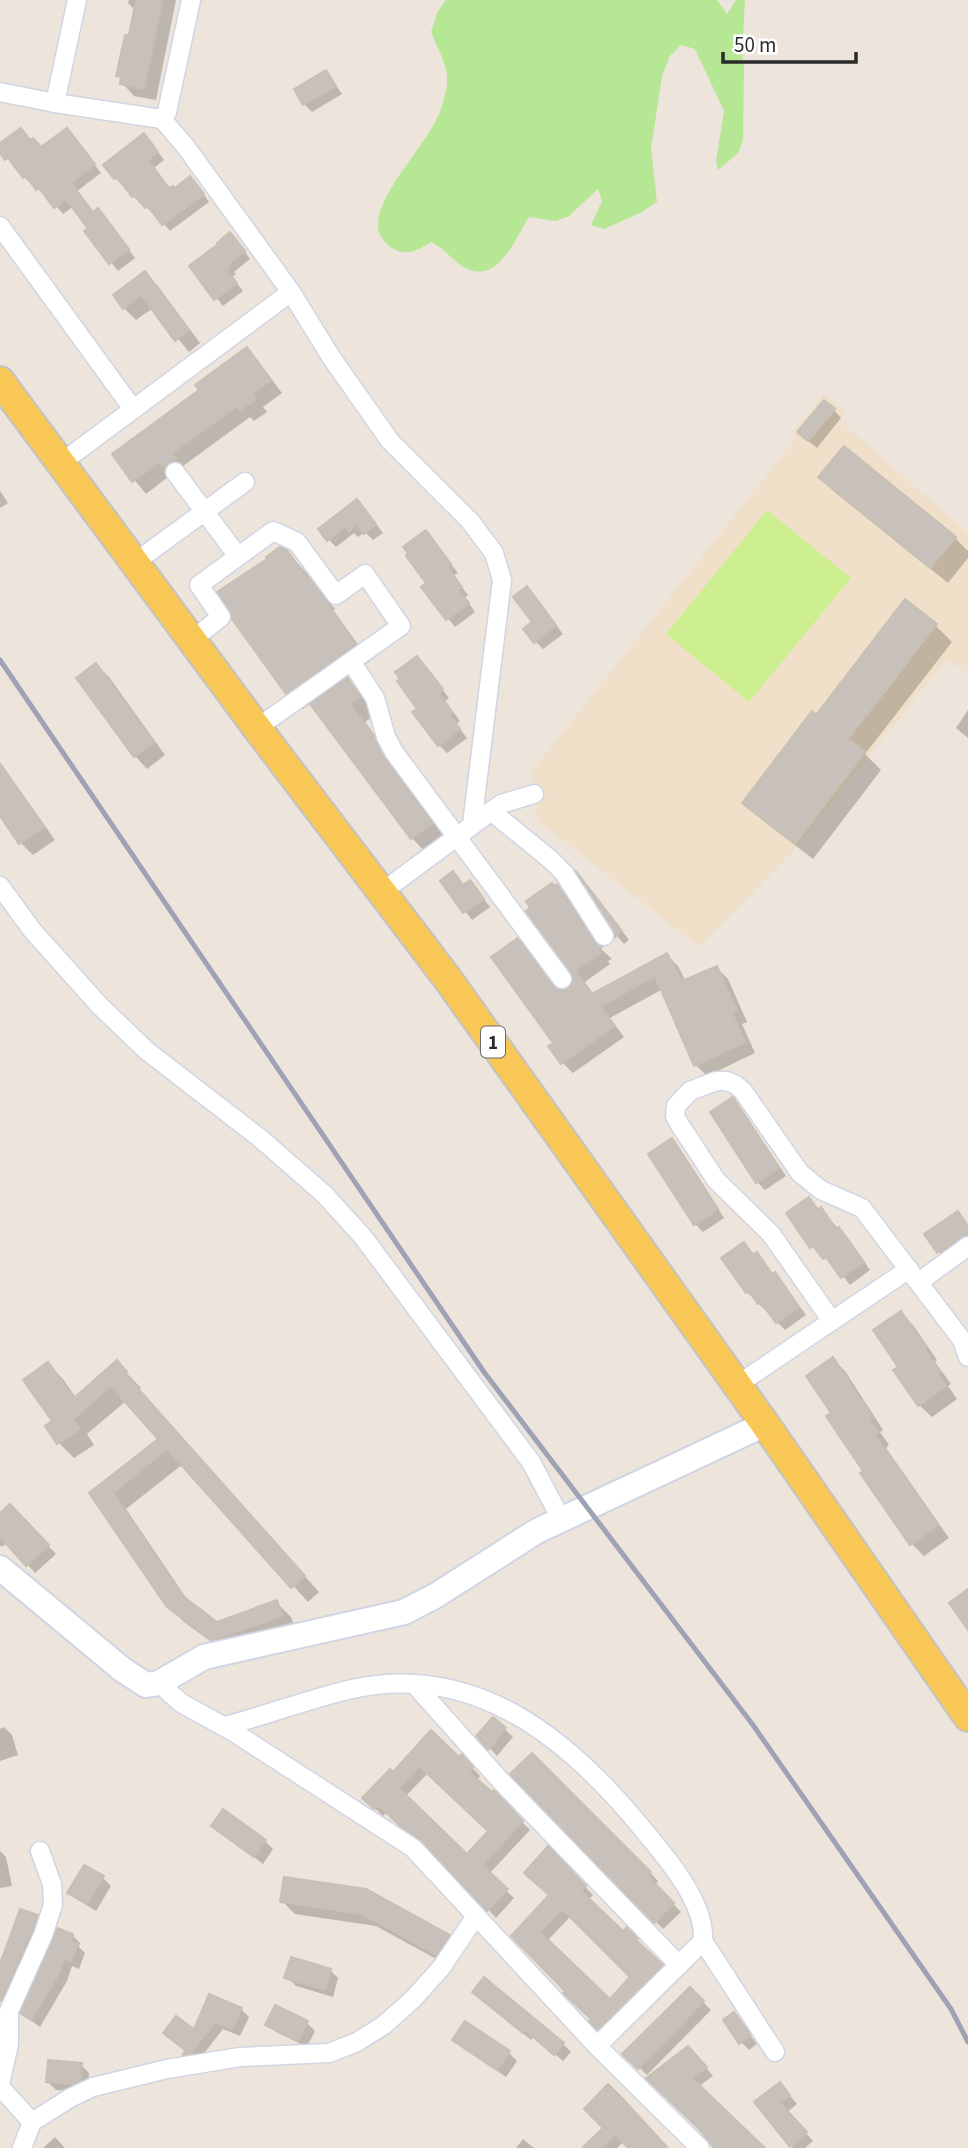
<svg xmlns="http://www.w3.org/2000/svg" width="968" height="2148" font-family="'Source Sans 3',sans-serif">
	<style>
		.education { fill: #f0e0c9 }
		.green { fill: #b6e794 }
		.pitch { fill: #cdef8f }
		.shadow { fill: #0003; fill-rule: evenodd }
		.building { fill: #c8c1bb; stroke: #c8c0b4; stroke-width: 2; fill-rule: evenodd }
		.lines { fill: none; stroke-linecap: round; stroke-linejoin: round }
		.street-casing { stroke: #d0d5e4; stroke-width: 21 }
		.secondary-casing { stroke: #d0d5e4; stroke-width: 28 }
		.primary-casing { stroke: #c3c3c3; stroke-width: 32 }
		.street { stroke: #fff; stroke-width: 18 }
		.secondary { stroke: #fff; stroke-width: 24 }
		.primary { stroke: #f8c755; stroke-width: 28 }
		.rail { stroke: #9da3b5; stroke-width: 5 }
		.labels { text-anchor: middle; stroke-width: 5; stroke-linejoin: round; paint-order: stroke }
		.shield { fill: #fff; stroke: #6a6a6a; stroke-width: 2 }
		.shield-label { font-size: 19px; font-weight: bold; fill: #2a2a2a }
	</style>
	<rect width="100%" height="100%" fill="#ede4db"/>
	<polygon class="education" points="824,394 845,412 839,420 968,533 968,673 946,660 791,854 699,947 537,820 532,771 796,438 791,433"/>
	<path class="green" d="M446,0H717L727,14L736,0H745L742,53L744,66L743,140L738,153L718,170L716,161L724,111L695,49L681,45L670,56L662,76L651,149L657,202L640,213L604,229L591,225L602,201L598,189L569,216L556,221L529,217C515,239 497,288 462,266C450,258 444,248 431,242C420,249 409,256 396,250C387,246 378,236 378,226C378,188 432,143 443,103C453,70 443,62 431,32L438,11Z"/>
	<polygon class="pitch" points="767,510 851,578 749,702 666,634"/>
	<g class="shadow">
		<polygon points="129,0 176,0 156,100 134,96 122,83 122,80 118,76 131,37 136,11 128,3"/>
		<polygon points="326,72 342,94 312,112 304,104"/>
		<polygon points="67,130 101,173 77,191 94,213 98,210 105,217 135,258 118,271 87,231 91,229 74,206 63,214 47,195 45,196 34,184 32,185 0,150 0,145 31,142 42,149"/>
		<polygon points="151,142 164,160 154,168 170,190 197,185 209,202 170,231 155,213 153,214 142,202 140,203 134,197 143,191 122,185 115,178"/>
		<polygon points="237,241 250,259 234,272 236,274 232,277 243,291 223,306 192,266"/>
		<polygon points="145,273 157,285 200,343 189,352 153,308 136,320 124,308"/>
		<polygon points="246,349 259,362 282,393 263,407 267,412 254,421 250,417 183,466 187,471 176,478 172,474 146,494 114,455 201,390"/>
		<polygon points="834,410 841,418 817,448 807,440"/>
		<polygon points="821,477 955,538 968,551 968,558 948,583 837,494"/>
		<polygon points="0,491 8,503 0,508"/>
		<polygon points="365,509 383,533 373,540 365,532 358,537 354,533 336,547 328,539"/>
		<polygon points="426,532 458,573 453,576 468,595 465,598 475,612 455,627 423,587 428,583"/>
		<polygon points="286,551 303,569 335,609 333,610 370,661 346,678 364,696 376,714 365,722 390,755 401,777 448,840 428,855 412,838 311,703 303,709 287,693"/>
		<polygon points="527,588 563,634 543,649 535,641 534,622"/>
		<polygon points="936,626 952,642 865,754 881,770 813,859 761,819 744,803 816,717"/>
		<polygon points="417,658 449,698 445,701 460,721 456,724 467,738 447,753 439,745 420,709"/>
		<polygon points="96,665 109,677 165,755 147,769 135,756 78,678"/>
		<polygon points="968,710 968,738 956,728"/>
		<polygon points="0,762 55,840 33,855 21,843 0,813"/>
		<polygon points="453,873 464,886 470,882 490,907 472,920 442,881"/>
		<polygon points="557,886 568,897 600,948 612,959 608,961 610,964 585,982 594,995 667,955 678,966 686,982 717,968 728,979 747,1022 742,1024 755,1053 707,1076 696,1065 661,990 610,1018 624,1037 573,1073 562,1062 517,940 557,990 563,992 571,989 575,978 554,888"/>
		<polygon points="588,886 629,940 624,944 617,936 615,929"/>
		<polygon points="732,1099 740,1107 786,1176 765,1190 757,1182"/>
		<polygon points="672,1141 680,1149 724,1218 703,1232 695,1224"/>
		<polygon points="809,1199 847,1237 870,1270 850,1285 834,1265 812,1247"/>
		<polygon points="958,1213 968,1225 968,1246 946,1260 926,1235"/>
		<polygon points="744,1244 782,1282 806,1315 785,1330 747,1292"/>
		<polygon points="901,1313 913,1325 937,1360 935,1362 951,1384 948,1386 957,1399 932,1417 919,1405 901,1367"/>
		<polygon points="833,1359 845,1371 883,1430 880,1432 889,1445 886,1448 949,1538 924,1556 912,1544 863,1473 866,1471 833,1413"/>
		<polygon points="117,1363 141,1388 138,1390 319,1592 308,1602 183,1464 126,1509 191,1605 217,1623 276,1602 291,1617 296,1631 228,1654 184,1622 168,1606 92,1493 160,1439 126,1401 87,1434 94,1445 74,1458 59,1443 47,1426 55,1421 48,1364 63,1379 76,1398"/>
		<polygon points="10,1506 56,1554 35,1573 7,1542 2,1547 0,1545 0,1515"/>
		<polygon points="493,1719 513,1737 497,1756 479,1736"/>
		<polygon points="4,1727 12,1735 18,1755 0,1761 0,1729"/>
		<path d="M431,1733L460,1759L469,1764L480,1776L476,1781L492,1795L494,1793L530,1830L489,1874L514,1898L496,1918L430,1847L411,1834L387,1812L383,1816L365,1798L393,1774ZM428,1773L490,1831L467,1856L405,1797Z"/>
		<polygon points="532,1755 658,1881 655,1885 681,1912 663,1929 513,1774"/>
		<polygon points="213,1825 265,1841 273,1849 263,1864"/>
		<path d="M548,1849L593,1895L588,1900L623,1934L627,1930L644,1948L643,1949L669,1974L606,2036L568,1991L513,1936L551,1896ZM571,1916L632,1977L610,2001L547,1941Z"/>
		<polygon points="0,1851 6,1857 12,1886 0,1888"/>
		<polygon points="85,1867 103,1878 111,1886 96,1911 78,1900 70,1892"/>
		<polygon points="365,1891 449,1936 461,1948 449,1966 376,1926 295,1914 282,1901"/>
		<polygon points="37,1917 45,1925 10,2005 0,1999 0,1959 3,1961"/>
		<polygon points="72,1935 80,1943 79,1947 85,1953 79,1969 72,1966 67,1981 40,2027 22,2014"/>
		<polygon points="330,1970 338,1978 333,1997 296,1986 288,1978"/>
		<polygon points="690,1989 711,2010 647,2075 625,2054"/>
		<polygon points="210,1996 241,2009 249,2017 240,2036 223,2029 198,2061 192,2062 185,2054 186,2051 173,2041 195,2032"/>
		<polygon points="482,1999 563,2044 571,2052 563,2061 534,2036 531,2040"/>
		<polygon points="734,2014 757,2044 749,2050 741,2042"/>
		<polygon points="307,2023 315,2031 307,2047 276,2032 268,2024"/>
		<polygon points="466,2024 509,2053 517,2061 506,2077 463,2048 455,2040"/>
		<polygon points="696,2056 713,2076 698,2087 762,2148 717,2148 649,2079"/>
		<polygon points="81,2065 89,2073 88,2088 81,2092 56,2090 48,2082"/>
		<polygon points="780,2084 797,2104 787,2112 813,2141 805,2148 793,2148 757,2103"/>
		<polygon points="605,2128 666,2148 630,2148 624,2141 617,2148 584,2148"/>
		<polygon points="55,2137 65,2148 43,2148"/>
		<polygon points="523,2139 534,2148 516,2148"/>
	</g>
	<g class="building">
		<polygon points="136,0 162,0 144,89 120,84 121,77 116,76 125,35 129,35"/>
		<polygon points="326,70 336,86 303,105 294,89"/>
		<polygon points="21,128 30,140 33,138 41,147 67,128 95,164 71,183 93,212 98,208 129,249 109,264 84,231 88,229 66,199 54,208 39,188 36,190 26,176 23,178 8,158 5,160 0,153 0,143"/>
		<polygon points="144,133 158,152 148,160 169,188 173,186 175,188 190,176 204,194 162,225 148,206 145,208 135,195 132,197 117,177 114,179 103,165"/>
		<polygon points="230,232 245,251 228,264 230,266 226,269 237,283 214,300 189,266 218,244 217,243"/>
		<polygon points="145,271 189,330 175,341 141,295 123,309 113,295"/>
		<polygon points="247,347 271,380 252,394 256,399 240,410 237,406 172,453 176,458 163,467 159,462 132,482 112,454 199,390 195,385"/>
		<polygon points="824,400 835,409 808,441 797,432"/>
		<polygon points="844,446 956,537 930,568 818,477"/>
		<polygon points="357,499 376,524 364,534 357,524 349,531 345,526 327,541 318,529"/>
		<polygon points="426,530 451,564 447,567 462,587 458,589 469,603 446,620 421,587 426,583 406,556 408,553 403,547"/>
		<polygon points="280,547 287,550 307,578 309,577 355,644 286,694 232,619 230,611 217,592 267,559 266,557"/>
		<polygon points="527,586 556,625 534,643 523,629 532,622 513,597"/>
		<polygon points="905,599 937,624 848,739 865,752 795,844 742,803 812,711 816,715"/>
		<polygon points="417,656 443,689 439,693 453,713 450,715 460,729 438,746 412,712 417,709 397,681 400,679 395,672"/>
		<polygon points="96,663 154,742 134,757 76,678"/>
		<polygon points="348,678 360,697 350,704 374,736 385,759 432,823 411,839 310,704"/>
		<polygon points="0,764 44,827 19,844 0,816"/>
		<polygon points="575,870 622,931 615,937 614,930"/>
		<polygon points="453,871 463,885 470,880 484,899 463,913 440,881"/>
		<polygon points="552,883 554,886 557,884 594,942 602,947 599,950 601,953 575,970 592,994 667,953 682,981 717,966 737,1011 732,1013 745,1042 694,1066 655,976 600,1006 614,1026 561,1064 548,1046 553,1043 491,957 518,938 553,986 563,990 569,988 573,978 571,972 526,911 530,908 526,901"/>
		<polygon points="733,1097 779,1168 756,1183 710,1112"/>
		<polygon points="672,1138 718,1209 694,1225 648,1154"/>
		<polygon points="809,1197 818,1210 821,1207 836,1229 839,1227 864,1262 841,1278 826,1257 823,1259 813,1246 810,1248 786,1213"/>
		<polygon points="958,1211 968,1226 968,1233 937,1253 924,1234"/>
		<polygon points="744,1242 753,1255 757,1252 772,1274 775,1272 799,1307 776,1323 761,1302 758,1304 749,1291 746,1293 721,1258"/>
		<polygon points="901,1311 926,1347 924,1349 940,1371 937,1373 946,1386 918,1406 893,1370 898,1367 873,1330"/>
		<polygon points="833,1357 872,1417 869,1420 878,1432 875,1435 938,1525 910,1545 860,1473 863,1471 826,1416 831,1413 806,1376"/>
		<polygon points="117,1360 127,1372 125,1374 305,1576 291,1588 167,1449 113,1493 183,1596 217,1622 277,1600 282,1616 212,1640 167,1607 89,1493 158,1439 111,1386 73,1419 80,1429 57,1444 45,1426 52,1421 23,1380 48,1362 74,1398"/>
		<polygon points="10,1504 49,1545 26,1566 0,1537 0,1513"/>
		<polygon points="968,1589 968,1630 949,1603"/>
		<polygon points="493,1717 506,1728 488,1750 476,1736"/>
		<path d="M431,1730L459,1757L462,1754L473,1767L469,1772L492,1792L494,1790L523,1821L482,1865L508,1889L487,1911L421,1840L401,1827L378,1805L374,1809L362,1798L390,1769L393,1772ZM419,1766L488,1831L467,1854L399,1788Z"/>
		<polygon points="532,1753 651,1872 648,1876 674,1903 654,1923 510,1774"/>
		<polygon points="223,1809 266,1840 254,1857 211,1826"/>
		<path d="M548,1846L586,1886L581,1891L623,1931L627,1927L638,1939L636,1940L663,1965L597,2030L589,2021L591,2019L563,1993L565,1991L511,1936L549,1895L524,1873ZM562,1909L630,1977L610,1999L540,1932Z"/>
		<polygon points="84,1865 104,1876 87,1904 67,1893"/>
		<polygon points="284,1877 366,1889 450,1935 436,1955 362,1914 280,1902"/>
		<polygon points="20,1909 38,1915 0,2002 0,1964"/>
		<polygon points="57,1928 73,1934 71,1941 78,1943 71,1962 64,1959 59,1973 31,2020 20,2013"/>
		<polygon points="291,1957 331,1969 325,1990 284,1978"/>
		<polygon points="484,1977 564,2043 554,2055 525,2030 523,2033 472,1992"/>
		<polygon points="690,1987 704,2001 638,2069 622,2054"/>
		<polygon points="209,1994 242,2008 232,2029 215,2022 190,2054 183,2055 185,2050 163,2033 176,2016 194,2029"/>
		<polygon points="275,2005 308,2021 298,2041 265,2025"/>
		<polygon points="734,2012 751,2035 739,2044 723,2020"/>
		<polygon points="465,2021 510,2051 497,2070 452,2040"/>
		<polygon points="688,2046 707,2067 692,2078 765,2148 714,2148 698,2128 646,2078"/>
		<polygon points="48,2060 82,2063 80,2080 72,2084 46,2082"/>
		<polygon points="780,2082 790,2095 780,2103 807,2132 790,2147 754,2102"/>
		<polygon points="608,2084 622,2098 668,2148 628,2148 615,2134 601,2148 582,2148 603,2128 584,2109"/>
	</g>
	<g class="lines">
		<g class="street-casing">
			<g id="street">
				<polyline points="0,92 55,103 162,119 167,112 191,0"/>
				<polyline points="55,103 77,0"/>
				<polyline points="162,119 186,147 291,292 331,357 390,441 470,521 494,553 502,580 472,825"/>
				<polyline points="0,226 133,409"/>
				<polyline points="61,463 291,292"/>
				<polyline points="175,472 237,555"/>
				<polyline points="134,563 245,482"/>
				<polyline points="192,640 221,617 199,585 273,531 297,542 336,595 365,574 401,626 257,728"/>
				<polyline points="352,663 375,698 386,737 394,752 562,979"/>
				<polyline points="491,811 551,860 564,873 604,936"/>
				<polyline points="0,886 32,930 99,1005 147,1051 261,1139 325,1195 363,1237 531,1462 561,1519"/>
				<polyline points="382,892 501,804 534,794"/>
				<polyline points="919,1282 968,1246"/>
				<polyline points="832,1321 771,1234 716,1180 680,1125 675,1116 676,1106 690,1091 716,1081 727,1081 736,1085 743,1091 800,1173 821,1190 862,1208 962,1340 968,1357"/>
				<polyline points="737,1385 909,1269"/>
				<polyline points="159,1683 181,1703 232,1731 413,1848 597,2046 700,2148"/>
				<polyline points="415,1685 500,1780 679,1965"/>
				<path d="M225,1726C267,1715 309,1699 352,1689C475,1662 568,1738 641,1827C665,1856 706,1902 703,1941L775,2052"/>
				<polyline points="597,2046 703,1941"/>
				<polyline points="0,2084 9,2044 9,2011 43,1935 53,1905 52,1884 40,1851"/>
				<polyline points="0,2087 32,2122"/>
				<polyline points="22,2148 32,2122 70,2098 93,2087 167,2069 240,2057 329,2053 357,2042 384,2025 413,1999 441,1968 476,1916"/>
			</g>
		</g>
		<g class="secondary-casing">
			<polyline id="secondary" points="0,1568 123,1670 146,1685 159,1683 204,1657 404,1612 435,1596 537,1531 765,1424"/>
		</g>
		<g class="primary-casing">
			<polyline id="primary" points="0,381 257,728 447,978 765,1424 968,1717"/>
		</g>
		<use href="#street" class="street"/>
		<use href="#secondary" class="secondary"/>
		<use href="#primary" class="primary"/>
		<polyline class="rail" points="0,660 484,1372 753,1725 951,2009 968,2042"/>
	</g>
	<g class="labels">
		<rect class="shield" x="481" y="1026.5" width="24" height="31" rx="5"/>
		<g class="shield-label">
			<text x="493" y="1049">1</text>
		</g>
	</g>
	<path d="M723 52v10h133v-10" fill="none" stroke="#2a2a2a" stroke-width="3.5"/>
	<text x="734" y="52" font-size="21" fill="#2a2a2a" stroke="#ffffff" stroke-width="5" paint-order="stroke">50 m</text>
</svg>
